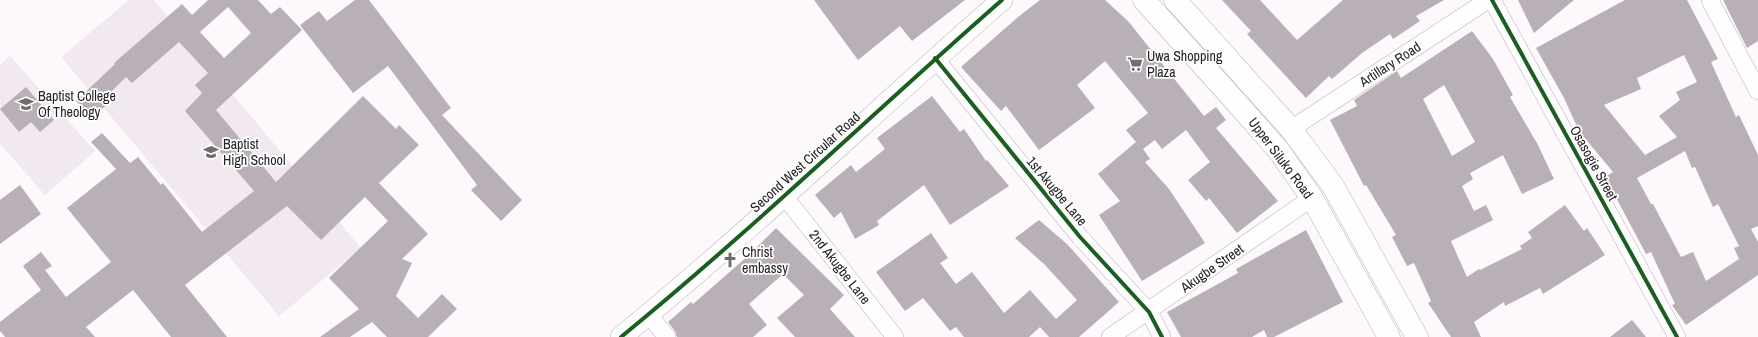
<svg xmlns="http://www.w3.org/2000/svg" width="1758" height="337" font-family="'Archivo Narrow',sans-serif">
	<style>
		.built { fill: #f2e9f0 }
		.building { fill: #b9b0b7; fill-rule: evenodd }
		.lines { fill: none; stroke-linecap: round; stroke-linejoin: round }
		.minor-casing { stroke: #b7b3b5; stroke-width: 18 }
		.tertiary-casing { stroke: #b7b3b5; stroke-width: 22 }
		.primary-casing { stroke: #b7b3b5; stroke-width: 23 }
		.minor { stroke: #fffefe; stroke-width: 17 }
		.tertiary { stroke: #fffefe; stroke-width: 21 }
		.primary { stroke: #fffefe; stroke-width: 22 }
		.cycleway-casing { stroke: #fff; stroke-width: 6 }
		.cycleway { stroke: #1b5e20; stroke-width: 4 }
		.labels { text-anchor: middle; stroke-width: 3.5; stroke-linejoin: round; paint-order: stroke }
		.poi-label { font-size: 14px; fill: #242224; stroke: #fff; text-anchor: start }
		.street-label { font-size: 14px; fill: #242224; stroke: #fff }
	</style>
	<rect width="100%" height="100%" fill="#fdf8fb"/>
	<g class="built">
		<polygon points="129,0 154,0 361,248 279,316 61,57"/>
		<polygon points="10,56 95,151 45,195 0,144 0,65"/>
	</g>
	<g class="building">
		<path d="M208,0H258L271,14L280,7L302,30L216,110L276,182L363,96L396,129L399,125L419,145L379,183L428,234L402,259L412,263L396,296L418,318L442,294L457,309L428,337H387L372,322L350,337H320L359,309L329,278L388,221L365,197L321,240L287,206L185,285L227,337H171L133,290L86,327L95,337H5L0,331V322L41,290L23,266L41,252L52,266L45,270L66,297L111,262L67,208L116,169L91,142L102,133L130,163L138,157L161,185L163,183L202,232L254,191L185,111L202,93L195,85L208,73L179,42L132,83L126,77L106,97L110,102L92,118L76,101L115,64L114,63L182,4L192,15ZM228,7L251,33L224,58L200,32Z"/>
		<polygon points="355,0 369,0 451,108 442,115 522,200 501,221 471,190 477,185 388,66 353,93 300,25 319,11 327,21"/>
		<polygon points="814,0 965,0 912,41 900,26 858,60"/>
		<polygon points="1040,0 1105,0 1128,21 1204,116 1216,107 1226,120 1216,128 1278,201 1237,233 1209,198 1206,201 1188,180 1210,162 1186,130 1162,149 1155,140 1143,149 1150,159 1145,162 1169,189 1205,243 1142,281 1099,215 1120,201 1098,174 1136,142 1126,130 1148,113 1105,61 1077,85 1095,108 1039,150 1006,106 1001,111 961,67 1018,17"/>
		<polygon points="1222,0 1260,0 1297,40 1343,0 1444,0 1416,16 1420,21 1393,39 1390,34 1362,53 1332,79 1329,76 1306,98 1247,34 1251,31"/>
		<polygon points="1518,0 1574,0 1534,33"/>
		<path d="M1625,0H1687L1718,59L1711,62L1736,117L1739,115L1758,155V226L1751,229L1758,242V275L1686,325L1672,305L1675,304L1651,252L1646,254L1605,177L1613,172L1579,131L1564,98L1536,48ZM1684,55L1697,82L1676,92L1680,100L1659,116L1677,137L1645,155L1604,105L1641,89L1637,78ZM1685,151L1692,168L1695,167L1713,207L1718,204L1739,246L1734,248L1739,259L1706,281L1693,252L1681,257L1653,204H1651L1637,178Z"/>
		<polygon points="1723,0 1758,0 1758,41 1747,48"/>
		<path d="M1472,31L1493,59L1513,95L1510,97L1538,145L1554,179L1522,194L1503,155L1470,173L1473,179L1462,186L1474,211L1486,205L1493,220L1451,241L1467,277L1479,269L1480,270L1522,249L1520,246L1532,238L1528,232L1565,205L1584,231L1587,228L1605,255L1543,294L1540,288L1505,306L1504,302L1474,322L1481,337H1451L1428,303L1431,301L1414,263L1407,266L1392,237L1396,235L1366,185L1364,186L1330,120L1357,106L1354,100L1397,71L1401,78ZM1444,85L1475,142L1452,156L1423,99Z"/>
		<polygon points="26,87 54,120 40,132 31,122 19,132 0,109"/>
		<polygon points="932,96 960,132 964,129 986,161 987,160 1009,186 950,225 924,185 877,221 879,225 855,239 841,212 834,218 815,195 851,165 856,172 885,149 877,138"/>
		<polygon points="20,185 41,214 0,244 0,200"/>
		<polygon points="1039,220 1067,244 1119,302 1079,337 1049,337 1040,327 1029,337 964,337 956,327 950,331 923,298 905,311 876,272 931,233 948,258 940,263 956,284 972,272 1004,313 1030,290 1056,319 1077,300 1045,265 1015,238"/>
		<polygon points="776,228 844,295 830,309 855,337 795,337 777,318 804,295 783,274 749,304 767,325 753,337 677,337 675,331 668,322 691,302 693,304 749,255"/>
		<polygon points="1306,230 1343,302 1274,337 1267,337 1264,330 1252,337 1181,337 1167,312 1238,273 1236,269"/>
		<polygon points="1632,320 1646,337 1610,337"/>
	</g>
	<g class="lines">
		<g class="minor-casing">
			<g id="minor">
				<polyline points="1492,0 1677,337"/>
				<polyline points="1710,0 1758,91"/>
				<polyline points="935,58 1080,237 1149,312 1162,337"/>
				<polyline points="1291,129 1488,0"/>
				<polyline points="785,197 895,337"/>
				<polyline points="648,314 667,337"/>
				<polyline points="1110,337 1312,198"/>
			</g>
		</g>
		<g class="tertiary-casing">
			<path id="tertiary" d="M621,337C752,230 874,112 1002,0"/>
		</g>
		<g class="primary-casing">
			<g id="primary">
				<polyline points="1144,0 1236,102 1279,151 1312,198 1389,337"/>
				<polyline points="1175,0 1291,129 1333,186 1417,337"/>
			</g>
		</g>
		<use href="#minor" class="minor"/>
		<use href="#tertiary" class="tertiary"/>
		<use href="#primary" class="primary"/>
		<g class="cycleway-casing">
			<g id="cycleway">
				<polyline points="1492,0 1677,337"/>
				<polyline points="935,58 1080,237 1149,312 1162,337"/>
				<path d="M621,337C752,230 874,112 1002,0"/>
			</g>
		</g>
		<use href="#cycleway" class="cycleway"/>
	</g>
	<defs>
		<g id="supermarket-bare" transform="scale(1.2)"><path d="M-6-5.5h2.5l.6 2H6L4.5 2H-2.5L-4.4-4H-6ZM-1.5 3.2a1.3 1.3 0 1 0 .1 0ZM3 3.2a1.3 1.3 0 1 0 .1 0Z" fill="#706d6f" stroke="#fff" stroke-width="2.5" paint-order="stroke"/></g>
		<g id="university-bare" transform="scale(1.2)"><path d="M0-5L7-2L0 1L-7-2ZM-4 1L0 2.5L4 1V4Q0 6-4 4Z" fill="#706d6f" stroke="#fff" stroke-width="2.5" paint-order="stroke"/></g>
		<g id="church-bare" transform="scale(1.2)"><path d="M-1.2-6h2.4v3.5h3.3v2.4h-3.3V6h-2.4V-.1h-3.3v-2.4h3.3Z" fill="#706d6f" stroke="#fff" stroke-width="2.5" paint-order="stroke"/></g>
	</defs>
	<g fill-rule="evenodd">
		<use href="#supermarket-bare" x="1135" y="64"/>
		<use href="#university-bare" x="26" y="104"/>
		<use href="#university-bare" x="211" y="152"/>
		<use href="#church-bare" x="730" y="260"/>
	</g>
	<g class="labels">
		<g class="poi-label">
			<text x="1147" y="61">Uwa Shopping<tspan x="1147" dy="16">Plaza</tspan></text>
			<text x="38" y="101">Baptist College<tspan x="38" dy="16">Of Theology</tspan></text>
			<text x="223" y="149">Baptist<tspan x="223" dy="16">High School</tspan></text>
			<text x="742" y="257">Christ<tspan x="742" dy="16">embassy</tspan></text>
		</g>
		<g class="street-label">
			<text transform="translate(1390 64) rotate(-33)" y="5">Artillary Road</text>
			<text transform="translate(1281 158) rotate(53)" y="5">Upper Siluko Road</text>
			<text transform="translate(805 162) rotate(-42)" y="5">Second West Circular Road</text>
			<text transform="translate(1594 163) rotate(61)" y="5">Osasogie Street</text>
			<text transform="translate(1057 191) rotate(50)" y="5">1st Akugbe Lane</text>
			<text transform="translate(840 267) rotate(52)" y="5">2nd Akugbe Lane</text>
			<text transform="translate(1212 268) rotate(-35)" y="5">Akugbe Street</text>
		</g>
	</g>
</svg>
